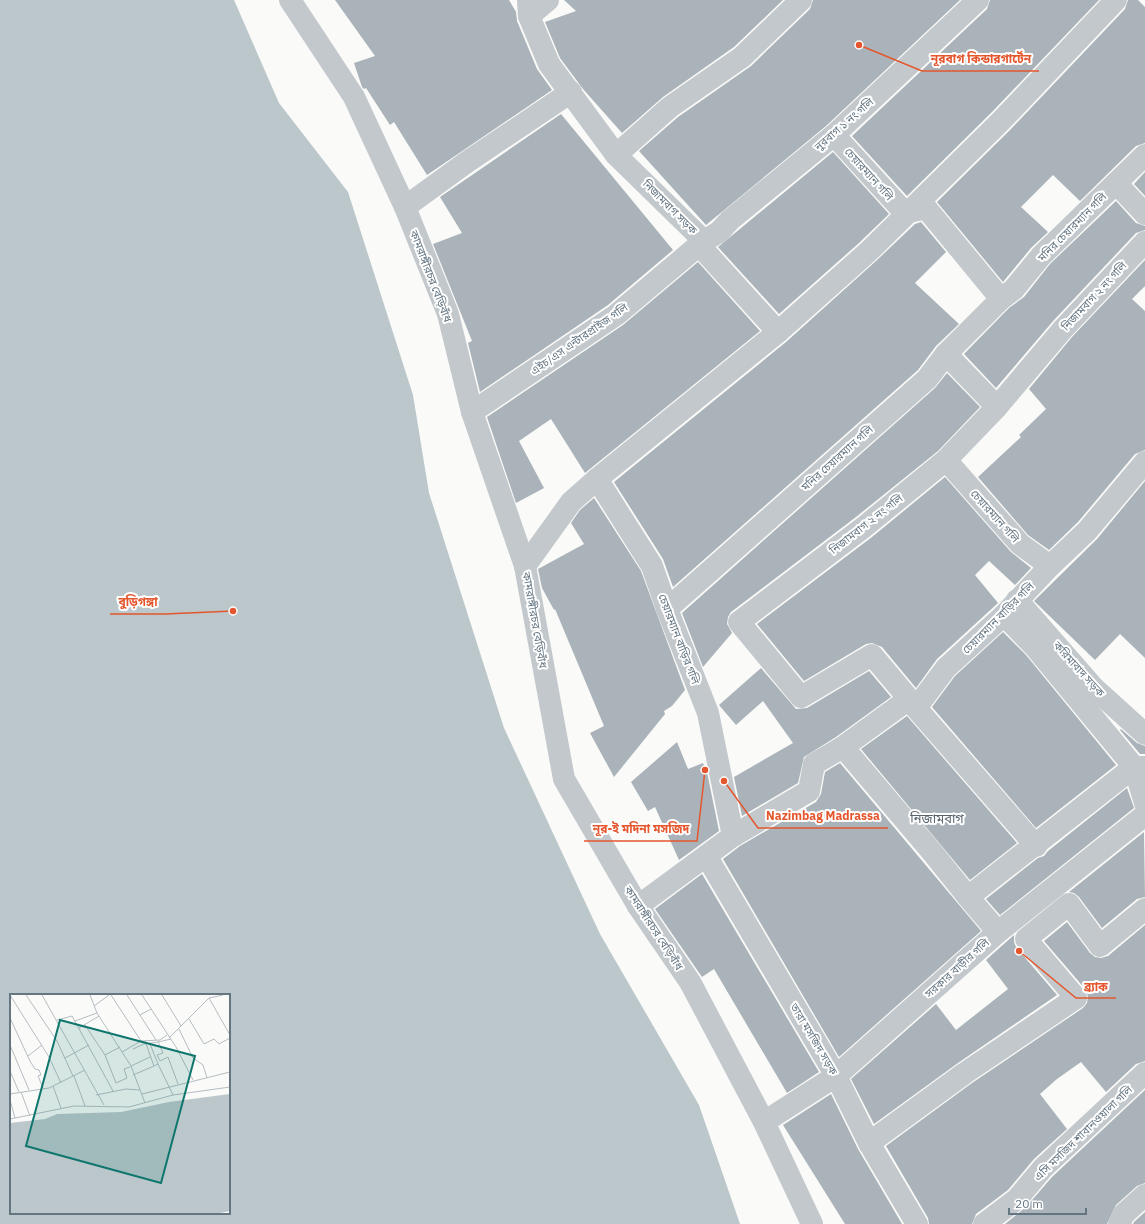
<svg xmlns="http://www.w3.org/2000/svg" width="1145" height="1224" font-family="'IBM Plex Sans','Noto Sans Bengali',sans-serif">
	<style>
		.water { fill: #bbc7cb; fill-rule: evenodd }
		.building { fill: #aab3b9 }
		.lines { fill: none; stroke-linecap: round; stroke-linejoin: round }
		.minor { stroke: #c3c8cc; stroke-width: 22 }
		.labels { text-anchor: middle; stroke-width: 4; stroke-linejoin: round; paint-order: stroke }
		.street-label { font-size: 11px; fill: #657683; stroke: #fff }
		.quarter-label { font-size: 13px; fill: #57646e; stroke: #fff }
		.inset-road { fill: none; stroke: #b5bdc2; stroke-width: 1 }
		.view { fill: #0f766e; fill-opacity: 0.15; stroke: #0f766e; stroke-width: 2 }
		.inset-edge { fill: none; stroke: #657683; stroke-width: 2 }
		.leader { fill: none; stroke: #e4572e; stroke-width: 1.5 }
		.callout-dot { fill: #e4572e; stroke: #fff; stroke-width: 1.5 }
		.callout-label { font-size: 12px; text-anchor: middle; font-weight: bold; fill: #e4572e; stroke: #fff; stroke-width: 4; stroke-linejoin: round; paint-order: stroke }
	</style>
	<rect width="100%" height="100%" fill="#fafaf8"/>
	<path class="water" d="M0,0H234L279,103L348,192L413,395L429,493L504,728L600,934L699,1105L740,1224H0ZM11,995H229V1213H11Z"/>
	<g class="building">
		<polygon points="335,0 509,0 516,12 517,21 537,69 552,90 427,175 394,122 390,125 366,88 364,89 362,87 354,63 375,56"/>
		<polygon points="564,0 783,0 734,47 663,97 622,133 583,89 560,58 545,22 576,11"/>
		<polygon points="813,0 960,0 826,126 706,225 639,151 678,117 751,66 810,9"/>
		<polygon points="990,0 1099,0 992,112 907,196 852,136 987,9"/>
		<polygon points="1128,0 1138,0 1145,7 1145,143 1136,146 1080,201 1053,175 1021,207 1048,232 1031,248 1003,282 937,202 1010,130 1125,9"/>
		<polygon points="561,114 673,250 608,305 480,392 468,343 472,341 433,244 462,233 440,197"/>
		<polygon points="833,152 889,214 859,243 779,314 718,247"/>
		<polygon points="1145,172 1145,196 1134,184"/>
		<polygon points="1116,201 1136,223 1145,226 1145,230 1136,233 1054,320 996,388 964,354 1009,308 1024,297 1050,264"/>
		<polygon points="921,222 946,252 915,283 959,324 936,346 918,370 673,587 663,559 614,482 786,342 876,261 915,224"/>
		<polygon points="1145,260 1145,286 1132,299 1145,311 1145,450 1135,454 1078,522 1049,550 1028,535 978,477 1021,437 1019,435 1046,409 1029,389 1072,337"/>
		<polygon points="698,262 760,331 585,473 551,419 519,441 544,488 516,503 487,417 623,325"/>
		<polygon points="947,373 980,407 938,451 856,517 731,612 728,617 727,624 732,633 703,667 682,613 935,388"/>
		<polygon points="945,477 1011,552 1031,568 1015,585 989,561 975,575 998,603 937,659 916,688 882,647 872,643 866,644 804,681 757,624 872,537"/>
		<polygon points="1145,481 1145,658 1120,634 1095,660 1034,601 1097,539"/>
		<polygon points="594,498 641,571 685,690 672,706 664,711 665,714 614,777 590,733 604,726 555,609 554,610 542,588 538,569 584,544 571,523 580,510"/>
		<polygon points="1003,632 1026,655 1116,765 1036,828 932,707 955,676"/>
		<polygon points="761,668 796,709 807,708 869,671 891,697 836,737 804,757 798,783 742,816 734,777 793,743 763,701 736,725 719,705"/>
		<polygon points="907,716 1017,843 970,880 861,749"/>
		<polygon points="1121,729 1137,743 1145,746 1145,754 1140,754 1120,730"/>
		<polygon points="677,742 688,769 703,763 707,772 719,831 679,860 655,807 648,811 631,782"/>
		<polygon points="840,763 981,931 839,1057 723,859 740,846 816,802 821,794 825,772"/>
		<polygon points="1127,788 1134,808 1000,915 986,899 1038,858 1044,856 1048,851"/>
		<polygon points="1144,832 1145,897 1137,899 1102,928 1079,897 1074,893 1069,892"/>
		<polygon points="702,874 819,1072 787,1093 714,969 702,977 655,909"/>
		<polygon points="1067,922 1090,953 1095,957 1101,958 1108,956 1145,925 1145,1061 1136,1064 1106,1092 1081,1062 1057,1079 1040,1094 1067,1129 1034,1159 1008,1190 976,1214 972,1224 929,1224 928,1218 886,1146 972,1083 1083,1008 1087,1003 1088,997 1086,990 1044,941"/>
		<polygon points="1014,935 1014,942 1016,947 1057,995 958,1063 874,1124 851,1079 936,1004 956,1030 1008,989 986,960"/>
		<polygon points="1145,1090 1145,1183 1137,1186 1116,1205 1107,1224 1005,1224 1026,1207 1052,1177"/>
		<polygon points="831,1094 858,1149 902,1224 845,1224 783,1125"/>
		<polygon points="1145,1212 1145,1224 1133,1224 1134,1222"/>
	</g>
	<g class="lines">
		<g class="minor">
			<polyline points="290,0 354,97 405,207 448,314 472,412 525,566 564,779 638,906 690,982 764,1122 812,1224"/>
			<polyline points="528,0 529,16 549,64 616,155 704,241 699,245 778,332"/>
			<polyline points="529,16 548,0"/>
			<polyline points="834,135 905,213 926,208 1001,299"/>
			<polyline points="616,155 670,107 742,57 801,0"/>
			<polyline points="1116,183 1145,214"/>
			<polyline points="405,207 467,162 571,92"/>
			<polyline points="704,241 719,232 730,220 834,135 978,0"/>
			<polyline points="946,354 997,407"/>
			<polyline points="472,412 616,315 699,245"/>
			<polyline points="946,460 1020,544 1050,566"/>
			<polyline points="597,479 652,566 667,609 708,713 733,836"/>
			<polyline points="525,566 571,502 597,479 778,332 868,252 1001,121 1116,0"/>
			<polyline points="1017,600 1094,688 1145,734"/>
			<polyline points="667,609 927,379 946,354 1001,299 1014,289 1041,256 1145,155"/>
			<polyline points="1004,615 1035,647 1134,767 1145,803"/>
			<polyline points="909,699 872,655 801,697 739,622 864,527 946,460 997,407 1063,329 1145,242"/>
			<polyline points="916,708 1036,846"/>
			<polyline points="843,747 932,852 968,897"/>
			<polyline points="707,857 836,1076 869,1143 917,1224"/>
			<polyline points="638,906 733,836 809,791 814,764 843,747 909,699 916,708 946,668 1004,615 1050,566 1087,531 1145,462"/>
			<polyline points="998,932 1145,815"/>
			<polyline points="764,1122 836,1076 998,932 968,897 1134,767 1145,767"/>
			<polyline points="869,1143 965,1073 1076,998 1026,939 1069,904 1100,946 1145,909"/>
			<polyline points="984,1224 1017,1199 1043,1168 1145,1073"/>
			<polyline points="1119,1224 1124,1214 1145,1195"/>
		</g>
	</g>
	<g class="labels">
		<g class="street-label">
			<text transform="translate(844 124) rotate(-41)" y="4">নুরবাগ ১ নং গলি</text>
			<text transform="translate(869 174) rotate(48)" y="4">চেয়ারম্যান গলি</text>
			<text transform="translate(670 207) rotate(45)" y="4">নিজামবাগ সড়ক</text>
			<text transform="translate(1072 227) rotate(-45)" y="4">মনির চেয়ারম্যান গলি</text>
			<text transform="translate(431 276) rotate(69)" y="4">কামরাঙ্গীরচর বেড়িবাঁধ</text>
			<text transform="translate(1094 296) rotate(-47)" y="4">নিজামবাগ ২ নং গলি</text>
			<text transform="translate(579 339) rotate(-35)" y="4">এইচ/এস এন্টারপ্রাইজ গলি</text>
			<text transform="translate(837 458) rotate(-42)" y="4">মনির চেয়ারম্যান গলি</text>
			<text transform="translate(995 516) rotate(48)" y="4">চেয়ারম্যান গলি</text>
			<text transform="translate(866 524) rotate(-38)" y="4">নিজামবাগ ২ নং গলি</text>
			<text transform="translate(998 618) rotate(-45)" y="4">চেয়ারম্যান বাড়ির গলি</text>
			<text transform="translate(535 620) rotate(80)" y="4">কামরাঙ্গীরচর বেড়িবাঁধ</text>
			<text transform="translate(679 639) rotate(69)" y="4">চেয়ারম্যান বাড়ির গলি</text>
			<text transform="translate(1079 669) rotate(48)" y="4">করিমাবাদ সড়ক</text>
			<text transform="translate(654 928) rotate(57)" y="4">কামরাঙ্গীরচর বেড়িবাঁধ</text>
			<text transform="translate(957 968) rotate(-42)" y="4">সরকার বাড়ীর গলি</text>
			<text transform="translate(814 1039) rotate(59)" y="4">তারা মসজিদ সড়ক</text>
			<text transform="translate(1083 1133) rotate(-44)" y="4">এসি মসজিদ শাবানওয়ালা গলি</text>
		</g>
		<g class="quarter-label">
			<text x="937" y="823">নিজামবাগ</text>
		</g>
	</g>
	<g transform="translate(10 994)">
		<rect width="220" height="220" fill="#fafaf8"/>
		<path d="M220,100V217L210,219H0V129L35,125L47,120L111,118L159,108Z" fill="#bbc7cb"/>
		<path class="inset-road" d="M0,1L39,63L51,89M16,1L47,47L63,82M32,1L94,111M80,1L87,19L121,72L135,109M101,1L131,47M117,1L146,46M132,1L166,53L183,86M152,1L171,32M199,4L220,41M84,12L99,1M130,21L141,15M0,24L20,67L25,75L29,76L31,81L28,82L33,94M179,25L194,50L204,45L209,50L220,44M47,26L62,22L103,97M65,27L87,19M75,31L95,61L106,89L117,84L114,75L120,73M69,34L89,22M169,35L183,64L193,71L197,84M159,44L199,4L213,1M161,45L148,48L153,59L147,61L150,67L158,63L168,90M135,47L144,72L148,70L163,101M140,50L148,70M0,51L19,96M123,55L134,50L148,48M112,58L131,47L150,46L157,41M95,61L110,53M18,62L32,51M55,64L79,51M121,72L140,63M0,77L9,98M123,81L144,72M64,82L75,112M43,92L51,114M11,98L20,122M0,100L39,94L75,76M132,100L220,78M86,101L116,95L130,96M0,106L5,124M0,125L64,112L119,113L163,101L220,93"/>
		<path class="view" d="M50,26L185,62L151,189L16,152Z"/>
		<rect width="220" height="220" class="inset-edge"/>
	</g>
	<path class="leader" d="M859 45L922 71H1039M233 611L165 614H110M724 781L758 828H888M705 770L697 841H584M1019 951L1076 998H1116"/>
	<g class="callout-dot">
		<circle cx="859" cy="45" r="4"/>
		<circle cx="233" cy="611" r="4"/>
		<circle cx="724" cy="781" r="4"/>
		<circle cx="705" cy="770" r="4"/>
		<circle cx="1019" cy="951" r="4"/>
	</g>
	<g class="callout-label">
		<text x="981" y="63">নূরবাগ কিন্ডারগার্টেন</text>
		<text x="138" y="606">বুড়িগঙ্গা</text>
		<text x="823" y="820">Nazimbag Madrassa</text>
		<text x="641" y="833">নূর-ই মদিনা মসজিদ</text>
		<text x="1096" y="991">ব্র্যাক</text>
	</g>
	<path d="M1009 1208v6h77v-6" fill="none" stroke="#657683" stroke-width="2"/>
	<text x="1015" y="1208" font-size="12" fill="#657683" stroke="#ffffff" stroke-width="3" paint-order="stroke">20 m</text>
</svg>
